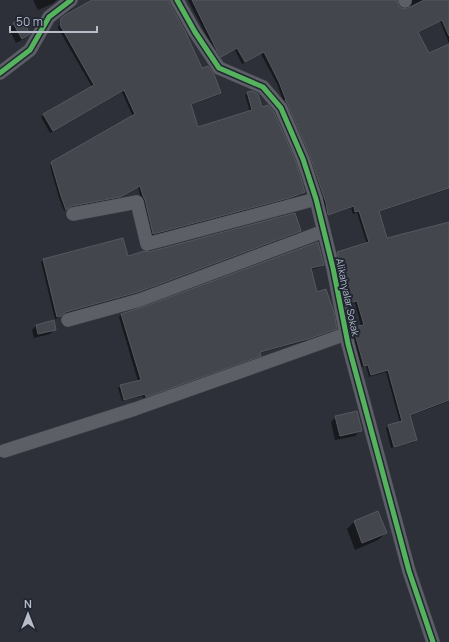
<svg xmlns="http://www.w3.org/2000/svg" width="449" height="642" font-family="Manrope,sans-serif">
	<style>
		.shadow { fill: #0007 }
		.building { fill: #43464d; stroke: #55585f }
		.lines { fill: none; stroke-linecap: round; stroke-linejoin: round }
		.minor-casing { stroke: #494b51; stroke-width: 14 }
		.minor { stroke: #5d5f66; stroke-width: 13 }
		.cycleway-casing { stroke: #202632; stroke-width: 8 }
		.cycleway { stroke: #56b35d; stroke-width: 5 }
		.labels { text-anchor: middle; stroke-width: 4; stroke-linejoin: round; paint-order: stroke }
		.street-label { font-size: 10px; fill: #b8bcc8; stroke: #202632 }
	</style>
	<rect width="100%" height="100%" fill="#2d3038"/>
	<g class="shadow">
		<polygon points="33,0 57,0 52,4 38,10"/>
		<polygon points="94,0 164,0 202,69 220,93 218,95 190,105 198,128 250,112 245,95 248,93 261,108 304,191 302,194 286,200 151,236 138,187 117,199 68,208 64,211 59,198 50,166 52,163 133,117 122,92 50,133 41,117 44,115 92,87 58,28 59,22 73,10 74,11"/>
		<polygon points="188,0 396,0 397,5 400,9 405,10 410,8 411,3 410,0 449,0 449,43 440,21 418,33 429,54 449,45 449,189 378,212 387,239 449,223 449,401 410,416 416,440 414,442 391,448 386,428 388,426 400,423 386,372 369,377 366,366 361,367 352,331 354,328 361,326 355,303 350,304 338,252 367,244 357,213 353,214 351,208 326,216 277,84 261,54 242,64 235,50 218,58"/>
		<polygon points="14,24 29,34 24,39 16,43 9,29"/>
		<polygon points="300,231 298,233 134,294 63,314 58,318 55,319 41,262 43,260 122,239 127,257"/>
		<polygon points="337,254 348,305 346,305 335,255"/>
		<polygon points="323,264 320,267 310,270 316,294 336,328 333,331 305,341 259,353 260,356 257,358 143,398 143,396 122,401 118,388 121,386 138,381 119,317 121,315"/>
		<polygon points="37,325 55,329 50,334 34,338 32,330"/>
		<polygon points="336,417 360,431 355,436 335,440 331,422"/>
		<polygon points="378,513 386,533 378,540 355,550 347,529 354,522"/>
	</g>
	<g class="building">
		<polygon points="92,0 169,0 170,4 185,31 202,68 208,66 214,74 221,93 191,104 198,127 252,110 247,92 252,91 258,94 262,107 268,105 274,112 296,162 305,192 289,198 153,234 145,200 143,196 140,186 120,197 72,206 68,208 66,210 61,196 51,162 135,114 124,90 53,131 43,114 94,85 60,25 61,18 65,15"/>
		<polygon points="192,0 397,0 398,5 401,8 406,9 424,0 449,0 449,36 442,20 418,32 429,53 449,44 449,188 379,211 387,238 449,222 449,400 410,415 417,440 394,447 388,425 402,421 388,370 371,375 368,365 364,366 353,327 364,325 357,301 349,303 337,252 369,242 359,211 355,212 354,206 328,215 326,203 310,156 288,105 285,100 286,100 279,82 264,52 245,62 237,48 221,57 217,51"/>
		<polygon points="22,19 30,34 22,39 13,23"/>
		<polygon points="295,213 301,231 138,292 66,312 61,316 57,317 43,259 123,238 128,256 144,251 149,252"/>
		<polygon points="318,242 324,265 311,268 317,292 326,289 334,312 337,329 308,339 260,352 261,356 146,397 145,394 124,400 120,385 141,380 121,314 143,307"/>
		<polygon points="54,320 56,330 38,334 36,325"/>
		<polygon points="357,411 362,431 340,436 335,416"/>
		<polygon points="378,511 387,533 362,543 354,521"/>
	</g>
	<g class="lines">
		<g class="minor-casing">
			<g id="minor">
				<polyline points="177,0 195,32 219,68 263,87 281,108 303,159 316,199 333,268 348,344 383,474 409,571 433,642"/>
				<polyline points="405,0 405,1"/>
				<polyline points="0,73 30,50 49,17 71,0"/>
				<polyline points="73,214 137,202 147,244 316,199"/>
				<polyline points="68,320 140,300 324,231"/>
				<polyline points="4,451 135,409 346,334"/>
			</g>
		</g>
		<use href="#minor" class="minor"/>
		<g class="cycleway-casing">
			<g id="cycleway">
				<polyline points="177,0 195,32 219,68 263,87 281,108 303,159 316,199 333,268 348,344 383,474 409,571 433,642"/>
				<polyline points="0,73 30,50 49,17 71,0"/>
			</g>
		</g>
		<use href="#cycleway" class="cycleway"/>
	</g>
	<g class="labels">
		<g class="street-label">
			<text transform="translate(348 297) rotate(78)" y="4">Alikahyalar Sokak</text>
		</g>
	</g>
	<g transform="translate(28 614)" stroke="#202632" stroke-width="3" paint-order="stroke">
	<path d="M0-3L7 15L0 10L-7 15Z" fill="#b8bcc8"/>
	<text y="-6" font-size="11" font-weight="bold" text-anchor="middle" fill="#b8bcc8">N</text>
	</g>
	<path d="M10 26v6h87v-6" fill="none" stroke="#b8bcc8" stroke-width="2"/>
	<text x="16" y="26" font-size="12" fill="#b8bcc8" stroke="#202632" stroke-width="3" paint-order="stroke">50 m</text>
</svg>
